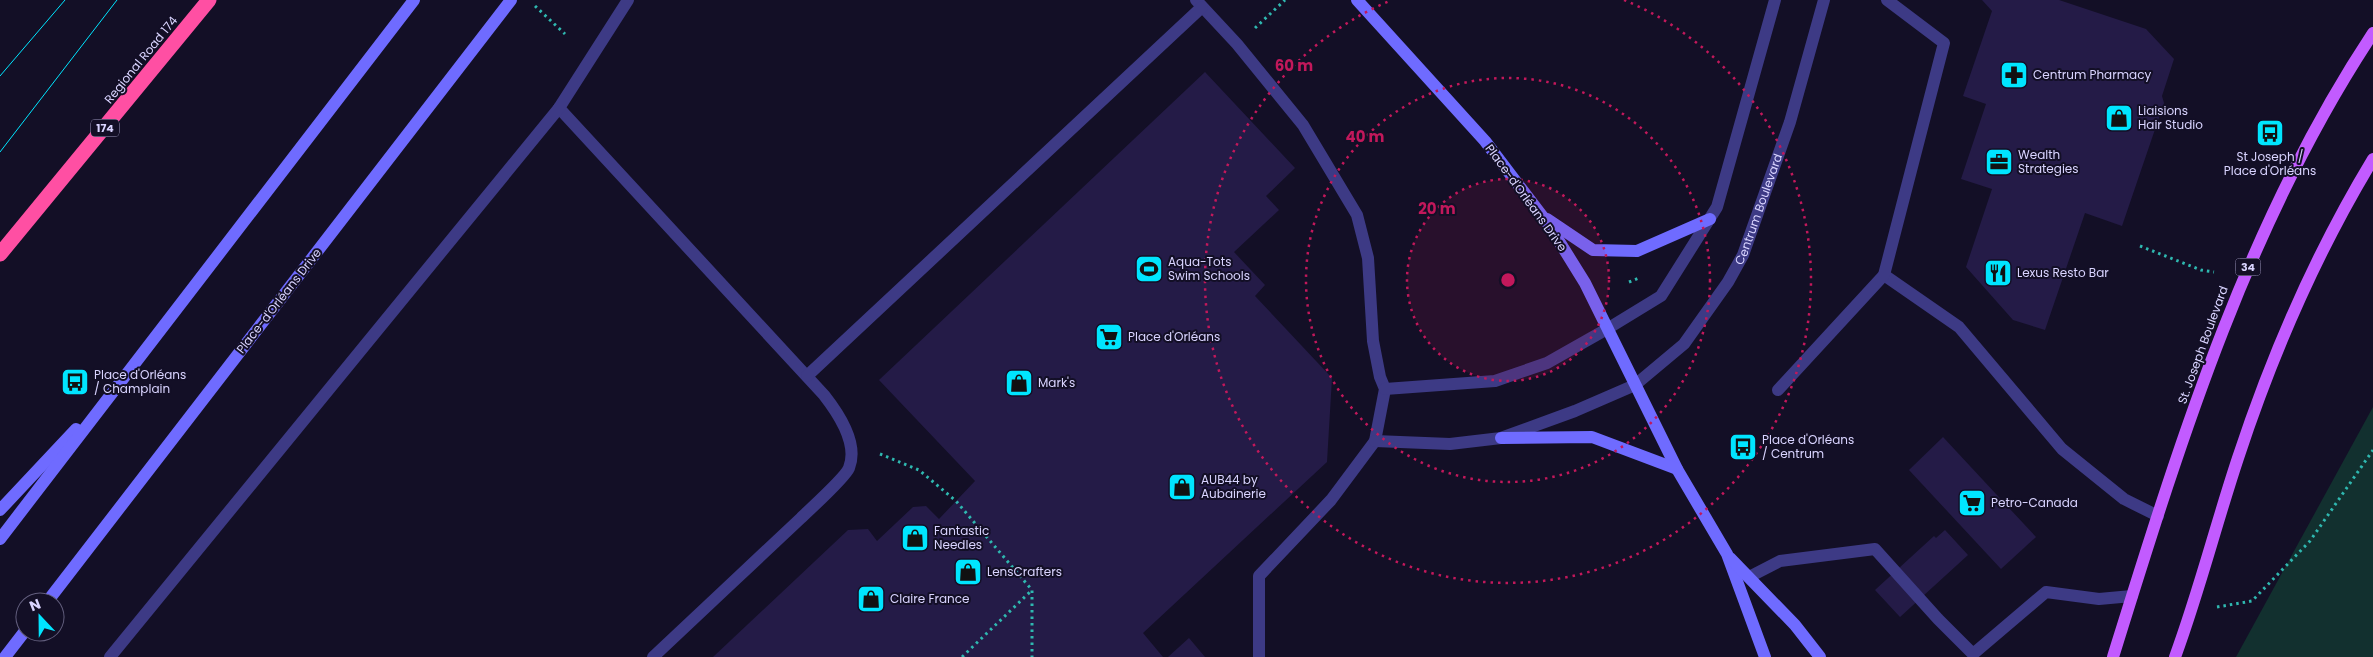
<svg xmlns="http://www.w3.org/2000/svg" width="2373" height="657" font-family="Poppins,sans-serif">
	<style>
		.green { fill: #12302f }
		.building { fill: #241b47 }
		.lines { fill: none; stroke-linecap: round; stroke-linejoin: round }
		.path { stroke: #2fb8b0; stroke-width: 3; stroke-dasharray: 2.5 4; stroke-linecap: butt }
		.service { stroke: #3d3a85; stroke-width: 12 }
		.tertiary { stroke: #3d3a85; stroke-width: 12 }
		.secondary { stroke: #6f6bff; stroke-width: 12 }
		.primary { stroke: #c25bff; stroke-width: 12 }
		.motorway { stroke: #ff4fa3; stroke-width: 15 }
		.tram { stroke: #00e5ff; stroke-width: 1 }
		.ring { fill: none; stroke: #c2185b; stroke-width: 2.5; stroke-dasharray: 2.5 5 }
		.labels { text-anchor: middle; stroke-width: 4; stroke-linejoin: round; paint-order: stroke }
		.shield { fill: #130f26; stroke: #9e99be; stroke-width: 1 }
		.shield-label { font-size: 11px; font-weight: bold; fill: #d9d4ff }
		.street-label { font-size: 12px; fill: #d9d4ff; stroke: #130f26 }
		.poi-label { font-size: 12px; fill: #d9d4ff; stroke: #130f26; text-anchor: start }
		.centre { fill: #c2185b; stroke: #130f26; stroke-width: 2.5 }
		.ring-label { font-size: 15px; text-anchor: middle; font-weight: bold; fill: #c2185b; stroke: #130f26; stroke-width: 4; stroke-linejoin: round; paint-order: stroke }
	</style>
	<rect width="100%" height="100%" fill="#130f26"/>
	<polygon class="green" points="2373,407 2373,657 2236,657"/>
	<g class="building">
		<polygon points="1982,0 2059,0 2146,29 2174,59 2162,96 2164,103 2122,226 2085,213 2045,330 2013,320 1966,267 1992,189 1961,179 1986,104 1963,96 1992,11"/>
		<polygon points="1205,72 1295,168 1266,196 1279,210 1234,252 1265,285 1255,296 1332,378 1327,462 1143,633 1163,657 713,657 848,530 868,529 877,541 913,507 926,506 939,519 975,481 879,380"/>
		<polygon points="1943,437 2036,537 2001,569 1909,470"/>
		<polygon points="1945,530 1968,555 1900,617 1875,590 1934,536 1936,538"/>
		<polygon points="1189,638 1205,657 1168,657"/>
	</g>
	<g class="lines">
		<g class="path">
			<polyline points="535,6 565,34"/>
			<polyline points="1255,28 1285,0"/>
			<polyline points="2140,246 2201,270 2214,272"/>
			<polyline points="1629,282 1639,278"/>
			<polyline points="880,454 919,470 956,501 1032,590 1032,657"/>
			<polyline points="2217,607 2252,601 2310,541 2373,450"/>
			<polyline points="962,657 1032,590"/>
		</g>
		<g class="service">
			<polyline points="1196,0 1237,44 1303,125 1357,215 1368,258 1373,341 1380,377 1385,389 1375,441 1331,500 1259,576 1259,657"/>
			<path d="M559,108L824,395C838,413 859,443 849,468C845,478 810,509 801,518C752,564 702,611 653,657"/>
			<polyline points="1884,275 1959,327 2062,449 2124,499 2158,516"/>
			<polyline points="807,376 1202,7"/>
			<polyline points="1385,389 1495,381 1547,363 1607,329"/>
			<polyline points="1778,390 1884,275 1944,43 1887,0"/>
			<polyline points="1375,441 1450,444 1501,438 1575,411 1635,385"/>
			<polyline points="1749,577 1780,561 1875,549 1938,619 1973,654 2046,592 2099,599 2132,596"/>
			<polyline points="110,657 559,108 628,0"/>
		</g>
		<g class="tertiary">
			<polyline points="1607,329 1661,296 1717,207 1775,0"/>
			<path id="s1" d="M1635,385L1684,344L1728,282L1743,255L1790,122L1824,0"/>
		</g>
		<g class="secondary">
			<polyline points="1357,0 1485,141 1549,225 1585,283 1677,469 1727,554 1765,657"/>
			<polyline points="1547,219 1593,250 1637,251 1710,219"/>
			<polyline points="1501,438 1592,437 1677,469"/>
			<polyline points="0,510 76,429"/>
			<polyline points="0,539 414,0"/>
			<polyline points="1730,558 1795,625 1820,657"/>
			<polyline points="47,602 511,0"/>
			<polyline points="5,657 25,631"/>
		</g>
		<g class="primary">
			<path d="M2113,657C2180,442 2247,223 2373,33"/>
			<path d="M2175,657C2199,592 2216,524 2238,458C2272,355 2316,253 2373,159"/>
		</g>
		<polyline class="motorway" points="0,254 209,0"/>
		<g class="tram">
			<polyline points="0,76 65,0"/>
			<polyline points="0,152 117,0"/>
		</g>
	</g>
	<circle cx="1508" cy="280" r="101" fill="#c2185b" fill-opacity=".12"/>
	<g class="ring">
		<circle cx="1508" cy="280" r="101"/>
		<circle cx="1508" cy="280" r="202"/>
		<path d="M1624 0A303 303 0 1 1 1392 0"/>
	</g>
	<defs>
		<g id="pharmacy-square" transform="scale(1.4375)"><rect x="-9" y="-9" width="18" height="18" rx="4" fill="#00e5ff" stroke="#130f26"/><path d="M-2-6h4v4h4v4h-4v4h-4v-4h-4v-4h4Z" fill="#111"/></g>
		<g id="shop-square" transform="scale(1.4375)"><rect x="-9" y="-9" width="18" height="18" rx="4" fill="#00e5ff" stroke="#130f26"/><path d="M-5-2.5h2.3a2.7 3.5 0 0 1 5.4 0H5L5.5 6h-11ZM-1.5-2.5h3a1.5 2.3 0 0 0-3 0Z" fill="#111"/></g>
		<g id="bus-square" transform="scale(1.4375)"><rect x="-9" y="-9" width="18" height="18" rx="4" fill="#00e5ff" stroke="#130f26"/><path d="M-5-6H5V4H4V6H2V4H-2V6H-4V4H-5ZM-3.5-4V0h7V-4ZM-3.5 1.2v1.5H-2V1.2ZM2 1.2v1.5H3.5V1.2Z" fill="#111"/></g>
		<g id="office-square" transform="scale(1.4375)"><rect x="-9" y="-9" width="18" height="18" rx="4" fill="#00e5ff" stroke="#130f26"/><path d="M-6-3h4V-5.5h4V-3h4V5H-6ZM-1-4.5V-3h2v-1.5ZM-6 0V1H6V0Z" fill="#111"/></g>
		<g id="stadium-square" transform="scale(1.4375)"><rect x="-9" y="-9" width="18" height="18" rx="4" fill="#00e5ff" stroke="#130f26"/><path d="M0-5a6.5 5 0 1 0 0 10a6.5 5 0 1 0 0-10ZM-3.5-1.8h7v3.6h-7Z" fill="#111"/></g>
		<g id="restaurant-square" transform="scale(1.4375)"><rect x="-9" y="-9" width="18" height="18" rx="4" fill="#00e5ff" stroke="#130f26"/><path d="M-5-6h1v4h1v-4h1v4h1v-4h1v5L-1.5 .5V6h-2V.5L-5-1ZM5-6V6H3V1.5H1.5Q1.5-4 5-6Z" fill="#111"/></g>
		<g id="supermarket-square" transform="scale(1.4375)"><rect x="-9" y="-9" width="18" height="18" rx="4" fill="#00e5ff" stroke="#130f26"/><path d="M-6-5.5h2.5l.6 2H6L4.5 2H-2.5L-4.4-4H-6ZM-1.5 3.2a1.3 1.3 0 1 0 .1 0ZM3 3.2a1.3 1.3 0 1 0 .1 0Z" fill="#111"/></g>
	</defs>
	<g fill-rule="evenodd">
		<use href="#pharmacy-square" x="2014" y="75"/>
		<use href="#shop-square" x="2119" y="118"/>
		<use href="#bus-square" x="2270" y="133"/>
		<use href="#office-square" x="1999" y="162"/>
		<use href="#stadium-square" x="1149" y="269"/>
		<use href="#restaurant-square" x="1998" y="273"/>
		<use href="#supermarket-square" x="1109" y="337"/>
		<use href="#bus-square" x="75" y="382"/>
		<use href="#shop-square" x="1019" y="383"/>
		<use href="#bus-square" x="1743" y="447"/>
		<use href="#shop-square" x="1182" y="487"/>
		<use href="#supermarket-square" x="1972" y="503"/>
		<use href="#shop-square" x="915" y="538"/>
		<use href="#shop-square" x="968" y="572"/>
		<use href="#shop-square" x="871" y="599"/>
	</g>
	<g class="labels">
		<g class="shield">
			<rect x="91" y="119.5" width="28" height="17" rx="4"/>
			<rect x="2235.5" y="258.5" width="25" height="17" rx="4"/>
		</g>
		<g class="shield-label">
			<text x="105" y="132">174</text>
			<text x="2248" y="271">34</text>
		</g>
		<g class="street-label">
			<text transform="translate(141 60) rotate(-51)" y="4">Regional Road 174</text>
			<text transform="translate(1526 198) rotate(54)" y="4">Place-d'Orléans Drive</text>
			<text dy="4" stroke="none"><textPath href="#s1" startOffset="219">Centrum Boulevard</textPath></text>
			<text transform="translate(279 301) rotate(-52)" y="4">Place-d'Orléans Drive</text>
			<text transform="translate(2203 345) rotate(-70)" y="4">St. Joseph Boulevard</text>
		</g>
		<g class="poi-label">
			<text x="2033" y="79">Centrum Pharmacy</text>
			<text x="2138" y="115">Liaisions<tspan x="2138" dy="14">Hair Studio</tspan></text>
			<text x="2018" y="159">Wealth<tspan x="2018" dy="14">Strategies</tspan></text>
			<text x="2270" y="161" text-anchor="middle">St Joseph /<tspan x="2270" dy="14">Place d'Orléans</tspan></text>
			<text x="1168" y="266">Aqua-Tots<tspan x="1168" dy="14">Swim Schools</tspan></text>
			<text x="2017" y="277">Lexus Resto Bar</text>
			<text x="1128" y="341">Place d'Orléans</text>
			<text x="94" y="379">Place d'Orléans<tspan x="94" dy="14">/ Champlain</tspan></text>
			<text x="1038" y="387">Mark's</text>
			<text x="1762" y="444">Place d'Orléans<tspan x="1762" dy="14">/ Centrum</tspan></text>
			<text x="1201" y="484">AUB44 by<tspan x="1201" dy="14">Aubainerie</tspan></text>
			<text x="1991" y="507">Petro-Canada</text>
			<text x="934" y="535">Fantastic<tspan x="934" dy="14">Needles</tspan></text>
			<text x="987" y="576">LensCrafters</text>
			<text x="890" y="603">Claire France</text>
		</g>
	</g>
	<circle cx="1508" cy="280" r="8" class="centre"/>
	<g class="ring-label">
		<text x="1294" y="71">60 m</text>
		<text x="1365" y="142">40 m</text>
		<text x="1437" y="214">20 m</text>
	</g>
	<g transform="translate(40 617) rotate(338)"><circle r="24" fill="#130f26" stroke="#625e7d"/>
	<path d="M0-4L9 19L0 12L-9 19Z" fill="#00e5ff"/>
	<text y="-8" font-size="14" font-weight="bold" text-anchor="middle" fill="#d9d4ff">N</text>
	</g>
</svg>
